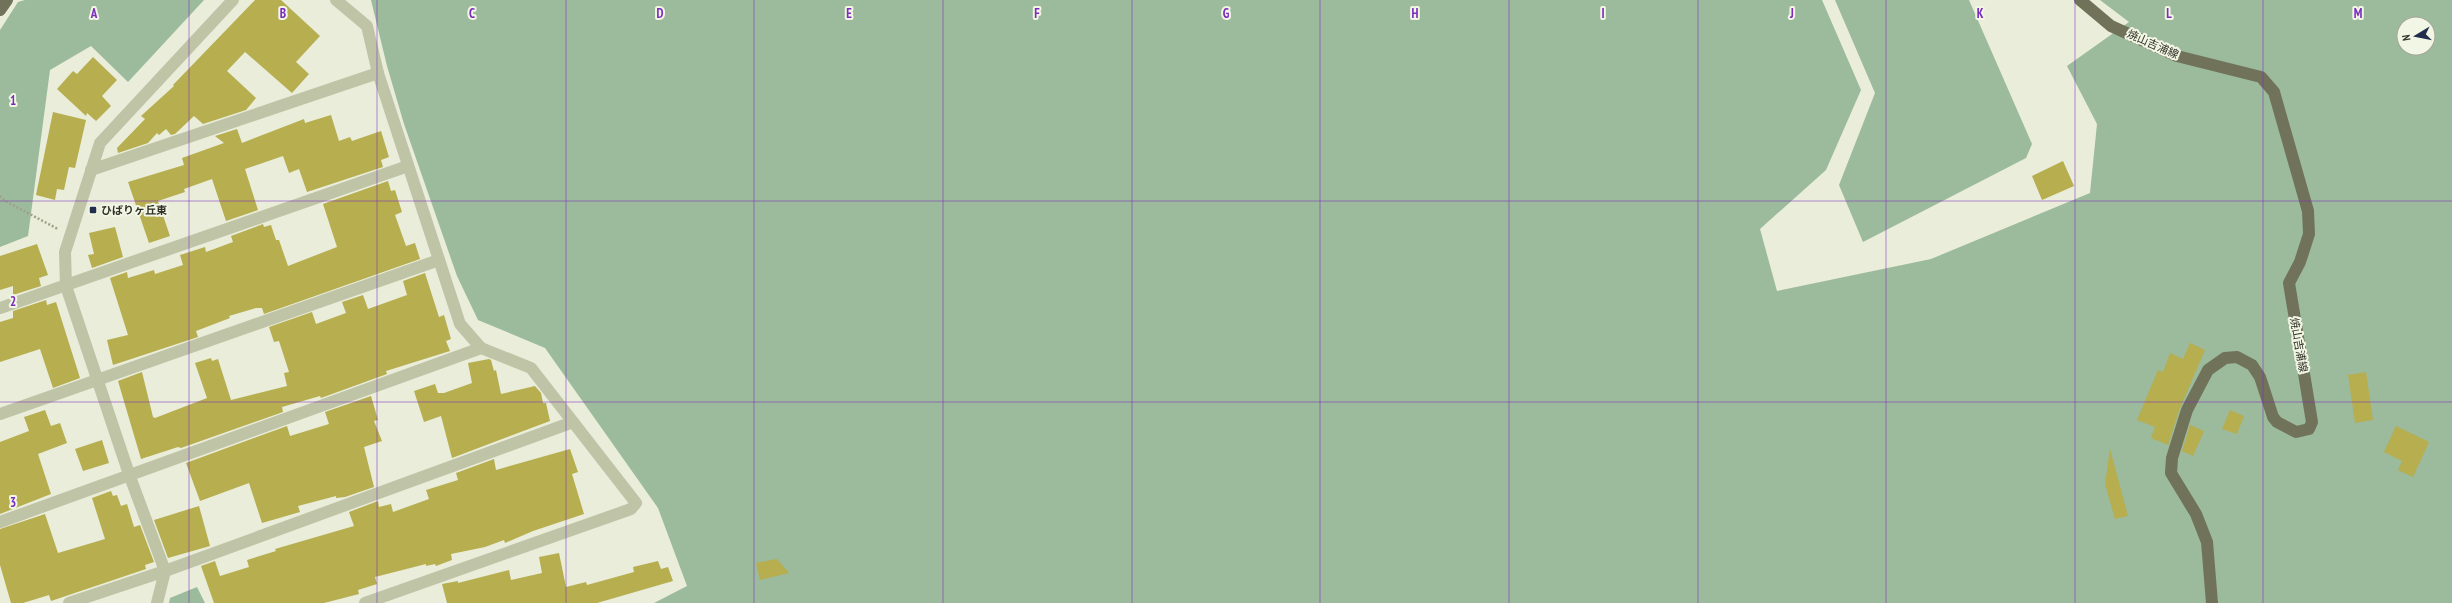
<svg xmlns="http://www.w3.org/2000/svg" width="2452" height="603" font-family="'PT Sans Narrow','Noto Sans JP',sans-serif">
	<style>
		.green { fill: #9cba9c; fill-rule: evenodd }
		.building { fill: #b6ae4f }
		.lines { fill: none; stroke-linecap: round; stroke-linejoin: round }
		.path { stroke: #a0a287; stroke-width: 2.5; stroke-dasharray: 2 2; stroke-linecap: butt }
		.minor { stroke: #c0c4a7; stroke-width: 12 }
		.major { stroke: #71725a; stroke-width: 12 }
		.grid { fill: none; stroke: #7b2cbf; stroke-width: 1; stroke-opacity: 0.55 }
		.poi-dot { fill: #222d4d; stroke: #f2f6e5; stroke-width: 1.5 }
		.labels { text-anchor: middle; stroke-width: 4; stroke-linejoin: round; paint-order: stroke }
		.street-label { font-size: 11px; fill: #313127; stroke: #f2f6e5 }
		.poi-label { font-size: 11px; font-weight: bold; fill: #313127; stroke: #f2f6e5; text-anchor: start }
		.grid-label { font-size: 13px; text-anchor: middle; font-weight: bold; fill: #7b2cbf; stroke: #f2f6e5; stroke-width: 4; stroke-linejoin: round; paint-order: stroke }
	</style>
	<rect width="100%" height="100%" fill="#e9edda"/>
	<g class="green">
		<polygon points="25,0 204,0 128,82 91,46 50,70 28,236 0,247 0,30 18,2"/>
		<path d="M371,0H1822L1861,90L1826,170L1760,229L1777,291L1931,259L2090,193L2097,124L2067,66L2129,22L2100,0H2452V603H654L687,586L658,508L545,348L478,320L457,276L404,124L387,66ZM2404,24H2428V48H2404Z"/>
		<polygon points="1835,0 1969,0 2032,144 2026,158 1863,242 1839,185 1875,93"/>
		<polygon points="197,587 205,603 169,603 170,598"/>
	</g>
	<g class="building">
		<polygon points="255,0 281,0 320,36 296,62 309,74 292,93 245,52 227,71 256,98 246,110 203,124 194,116 175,134 171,135 166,129 159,135 157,133 148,143 118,153 117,148 145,119 141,116 174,86 173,85"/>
		<polygon points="93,57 117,80 102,96 111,106 96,121 87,113 86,116 57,89 73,71 77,74"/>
		<polygon points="53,112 86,120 75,168 69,167 64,190 57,189 55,200 36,195"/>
		<polygon points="331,115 339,141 350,137 352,141 381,131 389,157 381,160 383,167 307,192 299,169 289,173 283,156 245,169 258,210 226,221 212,179 184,189 185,192 158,201 170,236 149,243 128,182 184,165 182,158 224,143 215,136 237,129 242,143 304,119 305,123"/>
		<polygon points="2063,161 2074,186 2042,200 2032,176"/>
		<polygon points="388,181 391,191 395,190 402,212 395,215 406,246 415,243 420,259 264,314 262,308 256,308 229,316 230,318 196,331 198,337 113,365 107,340 128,335 110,278 127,272 128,278 154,270 155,274 183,265 180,255 205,247 206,252 233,242 231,236 263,224 264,227 271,225 276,240 279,240 288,266 337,247 323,204"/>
		<polygon points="115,227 123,257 92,268 88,255 94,254 89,233"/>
		<polygon points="37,244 48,275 39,278 41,286 13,295 13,286 0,290 0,256"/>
		<polygon points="425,273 439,317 444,315 451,339 446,341 450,351 386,371 387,374 321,398 320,396 282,407 283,412 181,448 178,447 141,459 118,381 142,372 153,417 155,418 207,398 195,363 211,358 212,361 218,359 231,400 287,386 284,373 289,372 279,341 274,342 269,327 312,312 316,324 346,313 342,302 363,295 368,309 407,295 403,281"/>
		<polygon points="46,300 47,305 56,302 80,378 53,388 40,349 0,362 0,322 13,318 13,311"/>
		<polygon points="2190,343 2205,350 2180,408 2168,445 2151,438 2155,427 2137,420 2158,370 2163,372 2170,353 2183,359"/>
		<polygon points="489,359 491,360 494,371 496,370 501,394 535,386 541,393 543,403 546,403 550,421 452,458 441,416 424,422 414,391 435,384 438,393 444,393 472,383 468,363"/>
		<polygon points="2366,372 2373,420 2355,423 2348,375"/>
		<polygon points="371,396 378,420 374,421 382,441 364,447 374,487 345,497 336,498 336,496 298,506 300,512 262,523 249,483 200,501 186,463 287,426 290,436 329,424 325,412"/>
		<polygon points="45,410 51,426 60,423 67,443 38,454 51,494 0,514 0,442 29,431 24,417"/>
		<polygon points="2230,410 2244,416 2237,434 2222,429"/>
		<polygon points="2190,425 2204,431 2193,456 2182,451"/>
		<polygon points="2396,426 2429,442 2413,477 2398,470 2402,461 2384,452"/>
		<polygon points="102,440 109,463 83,471 75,449"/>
		<polygon points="570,449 578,472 572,474 584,514 533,531 505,543 504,540 485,547 451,554 452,560 436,566 435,564 426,566 426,564 375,577 377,584 358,590 359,594 324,603 214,603 201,566 215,561 220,576 249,567 247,560 276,551 275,549 354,526 349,512 378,501 379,507 391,504 393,512 429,499 426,490 458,480 456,473 494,459 496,470"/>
		<polygon points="2110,449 2128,516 2115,519 2105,484"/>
		<polygon points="111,491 113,496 117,495 121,506 127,504 134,527 140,525 154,562 145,565 146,569 51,601 49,595 23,603 11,603 0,565 0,529 45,514 58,553 105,539 92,498"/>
		<polygon points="199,506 210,546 168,558 154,520"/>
		<polygon points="559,553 566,587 586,582 587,585 634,572 633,567 658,561 661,569 668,567 673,581 597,603 447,603 442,584 458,581 458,583 509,570 511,580 542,573 539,557"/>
		<polygon points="777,559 789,573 760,580 756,563"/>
	</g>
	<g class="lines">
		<polyline class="path" points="0,196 5,201 58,229"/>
		<g class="minor">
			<polyline points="336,0 367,26 378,73 460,324 481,348"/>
			<polyline points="91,170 378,73"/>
			<polyline points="0,308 408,166"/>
			<polyline points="0,414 439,260"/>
			<polyline points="0,522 481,348 531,368 636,503 631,509 365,603"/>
			<polyline points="69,603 165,571 573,422"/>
			<polyline points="157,603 165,571 129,474 66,286 65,252 100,143 233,0"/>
		</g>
		<g class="major">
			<polyline points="2080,0 2111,26 2177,56 2261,77 2274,92 2308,211 2309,234 2300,262 2289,283 2312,422 2309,429 2296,432 2277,422 2273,417 2260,377 2252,365 2237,357 2225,358 2208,370 2187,410 2172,458 2171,473 2196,514 2207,542 2212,603"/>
			<polyline points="0,10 7,0"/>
		</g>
	</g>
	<path class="grid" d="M189,0V603M377,0V603M566,0V603M754,0V603M943,0V603M1132,0V603M1320,0V603M1509,0V603M1698,0V603M1886,0V603M2075,0V603M2263,0V603M0,201H2452M0,402H2452"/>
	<rect class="poi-dot" x="89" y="206" width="8" height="8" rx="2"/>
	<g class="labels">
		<g class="street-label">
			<text transform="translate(2153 44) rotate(24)" y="4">焼山吉浦線</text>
			<text transform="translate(2299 345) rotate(80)" y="4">焼山吉浦線</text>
		</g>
		<g class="poi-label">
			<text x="101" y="214">ひばりヶ丘東</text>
		</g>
	</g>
	<g class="grid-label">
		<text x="94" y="18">A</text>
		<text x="283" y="18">B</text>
		<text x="472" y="18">C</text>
		<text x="660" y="18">D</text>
		<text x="849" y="18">E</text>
		<text x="1037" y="18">F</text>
		<text x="1226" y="18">G</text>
		<text x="1415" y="18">H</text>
		<text x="1603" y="18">I</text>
		<text x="1792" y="18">J</text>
		<text x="1980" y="18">K</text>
		<text x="2169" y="18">L</text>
		<text x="2358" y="18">M</text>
		<text x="13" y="105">1</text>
		<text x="13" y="306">2</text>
		<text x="13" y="507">3</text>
	</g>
	<g transform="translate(2416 36) rotate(260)"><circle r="19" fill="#f2f6e5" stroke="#a5a799"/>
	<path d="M0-3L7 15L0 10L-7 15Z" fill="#222d4d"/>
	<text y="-6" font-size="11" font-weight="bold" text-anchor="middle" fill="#313127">N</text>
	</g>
</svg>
